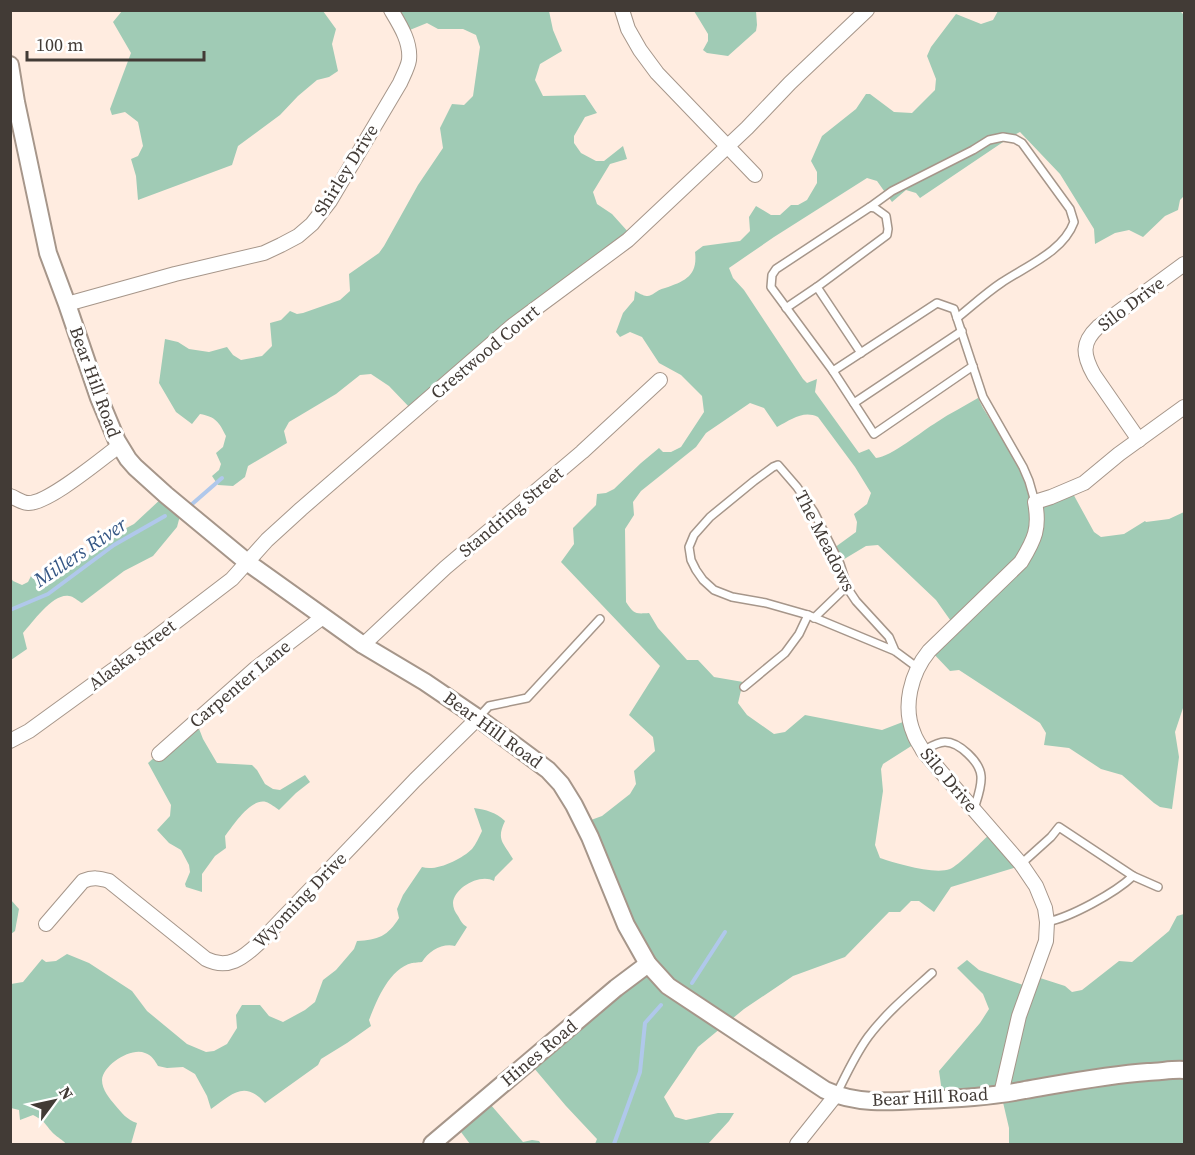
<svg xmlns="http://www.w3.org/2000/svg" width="1195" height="1155" font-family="'Source Serif 4',serif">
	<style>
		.forest { fill: #a0cbb5 }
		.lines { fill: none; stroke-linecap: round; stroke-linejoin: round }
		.stream { stroke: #b0c8eb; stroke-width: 4 }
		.service-casing { stroke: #a6968a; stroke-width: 10 }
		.minor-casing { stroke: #a6968a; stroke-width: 16 }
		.tertiary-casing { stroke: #a6968a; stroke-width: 20 }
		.service { stroke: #fff; stroke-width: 7 }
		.minor { stroke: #fff; stroke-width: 14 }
		.tertiary { stroke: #fff; stroke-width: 16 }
		.labels { text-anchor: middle; stroke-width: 6; stroke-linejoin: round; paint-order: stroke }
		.street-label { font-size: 18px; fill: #423b36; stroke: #fff }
		.water-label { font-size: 20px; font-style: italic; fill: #365785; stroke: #fff }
	</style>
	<rect width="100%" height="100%" fill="#ffece0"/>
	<g class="forest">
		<polygon points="122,11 323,11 336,29 332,44 338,71 329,77 317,80 298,96 280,115 238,146 232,165 138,200 136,176 131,159 138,156 143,146 138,122 125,112 112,115 110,109 131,53 113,22"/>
		<path d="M403,11H549L553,30L562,51L540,64L535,80L543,96L585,95L597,113L585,117L574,136V143L581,153L596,161H604L623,146L627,159L610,164L593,192L597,204L612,214L630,234L412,410L389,386L371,374L360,375L336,394L289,422L284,431L287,443L248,466L245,477L233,486L218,485L212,476L219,470L221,464L216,453L223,447L226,436C219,422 216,417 200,414L192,424L176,412L159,383L165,339L178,342L189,349L209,352L227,347L233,355L241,360L262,356L272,346L270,323L281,320L290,311L297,314L303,313L340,300L350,291L349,274L379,253L384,246L418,185L443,148L440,128L452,104L464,105L473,96L480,47L476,35L463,29H438L427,23L400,34L390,18Z"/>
		<polygon points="694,11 756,11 757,25 756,31 728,56 707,53 703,50 708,41 708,34"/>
		<path d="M998,11H1180L1184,15V196L1180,200L1178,210L1165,216L1143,237L1129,230L1115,233L1095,244L1094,229L1060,174L1020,132L1012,136L920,198L916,193L906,190L892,202L877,181L867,178L774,237L729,268L733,278L744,290L803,379L807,383L817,379L815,392L859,453L869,449L876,458C891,457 922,431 937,422C950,413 965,406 978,398L983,408L1024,473L1034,506L1071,490L1094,532L1101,537L1124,534L1145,521L1146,522L1169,519L1184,512V705L1175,732L1179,757L1172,809L1160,807L1154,803L1122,775L1101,769L1069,748L1044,745L1046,733L1040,723L959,670L950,671L931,651L953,624L936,600L878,545L866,546L841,561L834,548L856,532L857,522L854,514L867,504L871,493L855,467L818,417C803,410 791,420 777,427L764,408L750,403L706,433L696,447L641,491L633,502L634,515L625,529L626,602C634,614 635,614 649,613L658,628L687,660H698L714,677L743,682L738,703L747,715L774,734L785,732L805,715L882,730L908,720L916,743L883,764L881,769L883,791L875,845L880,858C895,863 934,875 950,869C958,866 981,842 989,835L1017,867L951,887L934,912L919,901H911L900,912H889L845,957L793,976L744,1009L698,1047L664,1097L675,1117L686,1120L718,1113H734L729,1121L708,1144H595L597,1139L566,1106L528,1061L641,968L580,824L602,816L630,794L636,784L634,771L655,751L653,737L629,715L660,666L561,562L574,544L573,528L596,505L597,494L606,493L614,489L641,463L659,448L663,452H671L681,447L704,412L702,396L681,375L659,363L642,337L630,332L620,337L616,332L623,313L634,300L635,291C653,302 650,292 665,288C685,281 698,276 695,252L703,246L740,241L750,231L749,217L756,206L771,215H780L791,205H798L807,200L817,183V172L811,161L822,136L856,109L866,94H870L894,112L912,113L935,90L936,79L927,56L931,47L956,14L981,24L993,20Z"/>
		<path d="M163,497L181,512L177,527L153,556L124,571L82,603C78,601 73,596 69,596C53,593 33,622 23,633L27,649L11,660V578L13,581L22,585L28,582L31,576L37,582L45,581L107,543L111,536L134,524Z"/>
		<path d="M198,726L203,739L217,763L252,765L257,770L265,784L273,789L280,790L305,775L310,782L296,793L279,810C276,808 270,803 266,802C250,798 233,826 225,836L226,848L215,856L202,874V892L186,887L185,884L190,872L189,865L181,850L169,843L157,830L170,816L171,805L148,763L188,728Z"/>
		<path d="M474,808C486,810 496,812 505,821C496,840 503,842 513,859L495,877L494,881C480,873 454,888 453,903C453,908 455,912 458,916C461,921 462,924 467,927L455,946C442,943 429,951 422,962C421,962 413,963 412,963C389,969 377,1000 369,1020L371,1026L347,1043L321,1059L318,1065L265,1103C244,1079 231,1095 211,1109L207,1096L195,1074L183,1067L167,1068L158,1066C155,1061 152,1055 145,1053C131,1047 103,1065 102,1080C102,1090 110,1099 115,1105C122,1113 127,1120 137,1123L131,1144H66C62,1139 58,1138 54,1134C44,1124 47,1122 33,1115L20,1120L19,1110L11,1108V984L23,982L42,959L46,962L56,961L67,954L89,963L132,991L147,1011L187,1044L206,1052L214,1051L227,1044L237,1028L236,1015L242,1005H260L269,1016L283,1022L305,1010L315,1002L323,980L336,970L354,949L357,941C378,940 388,936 399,918L397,909L403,895L422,867C436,872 462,859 472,849C476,844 479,837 482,831Z"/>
		<polygon points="11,900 19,909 15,931 11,934"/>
		<polygon points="1184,914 1184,1144 1009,1144 1009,1128 1002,1098 943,1099 939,1071 980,1023 989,1009 983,994 957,968 967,960 979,970 1026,986 1037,977 1065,986 1072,992 1082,990 1119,961 1132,962 1169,931 1177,916"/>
		<polygon points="484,1097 523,1142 532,1140 539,1141 541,1144 470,1144 455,1124"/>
	</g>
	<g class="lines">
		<g class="stream">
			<polyline points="191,505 222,478"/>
			<polyline points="10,610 48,594 114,545 165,516"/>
			<polyline points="692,983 725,932"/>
			<polyline points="614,1144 640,1072 645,1023 661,1005"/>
		</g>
		<g class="service-casing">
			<g id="service">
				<path d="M870,207L892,191L973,150L989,140L1003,137L1015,139L1022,143L1070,209L1074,222C1063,252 1026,266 1001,283C986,293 972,306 957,318"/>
				<polyline points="786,308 817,287"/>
				<polyline points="861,353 817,287 887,235 888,229 886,216 875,208 870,207 776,269 772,275 771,287 833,371 874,434 973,366"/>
				<polyline points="833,371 937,303 954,309 983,397 1023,467 1029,481 1035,502"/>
				<polyline points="854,403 962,331"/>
				<polyline points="814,618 842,591 848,589"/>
				<polyline points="895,651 889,637 856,601 848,589 840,564 814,512 797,487 778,465 773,467 754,481 710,517 694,535 689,547 691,560 696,570 703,580 714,590 732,597 766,603 808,615 895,651 918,668"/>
				<polyline points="744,687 785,653 799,634 808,615"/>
				<polyline points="478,718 489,706 527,698 600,619"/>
				<path d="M923,751C930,747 937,742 945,742C959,742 980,762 981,776C982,787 977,799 974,809"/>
				<path d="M1021,864L1051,837L1059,827L1133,876C1115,893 1071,917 1047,922"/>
				<polyline points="1133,876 1158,887"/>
				<path d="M836,1095C846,1075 855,1055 868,1037C886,1013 910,993 932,973"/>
			</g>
		</g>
		<g class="minor-casing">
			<g id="minor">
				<polyline points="622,10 628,29 640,50 657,73 755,175"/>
				<path d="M67,304L175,274L264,253L281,245L298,236L312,224L330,201L400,83C403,76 408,67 409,60C411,42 400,25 391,10"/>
				<path d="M1139,440L1094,375C1083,355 1081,343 1098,327L1184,264"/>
				<path d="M10,496C16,498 22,503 28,503C48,504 101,459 119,446"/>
				<polyline points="363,645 445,568 582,452 660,380"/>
				<polyline points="10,741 29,731 113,670 232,579 267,540 301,509 512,326 628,240 747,128 790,83 867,10"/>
				<polyline points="159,754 256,668 323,617"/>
				<path d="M46,924L83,881C93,877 99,878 109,881L206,959C228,970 243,958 259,943L415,780L478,718"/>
				<path d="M1001,1094L1019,1016L1046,941L1047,922L1045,908L1036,886L1021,864L923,751C920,745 916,740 914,734C902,707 911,673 929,651L1021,562C1035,539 1040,528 1035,502L1051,497L1084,483L1119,454L1184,407"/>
				<polyline points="797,1144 836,1095"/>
			</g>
		</g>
		<g class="tertiary-casing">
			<g id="tertiary">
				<path d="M10,65L16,102L48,253L67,304L99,398L117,441L128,459L135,467L166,495L247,562L363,645L425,682L478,718L548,770L561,784L574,805L590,837L626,925L648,964L668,986L825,1090C855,1104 888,1102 920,1100C955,1099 991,1097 1025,1090C1066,1083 1106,1075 1148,1072C1160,1072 1172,1069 1184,1070"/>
				<polyline points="432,1144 616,988 648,964"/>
			</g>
		</g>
		<use href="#service" class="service"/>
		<use href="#minor" class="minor"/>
		<use href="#tertiary" class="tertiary"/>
	</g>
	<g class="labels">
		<g class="street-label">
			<text transform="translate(346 170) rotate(-58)" y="6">Shirley Drive</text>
			<text transform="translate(1131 304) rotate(-37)" y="6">Silo Drive</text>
			<text transform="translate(485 352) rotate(-40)" y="6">Crestwood Court</text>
			<text transform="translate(95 382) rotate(70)" y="6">Bear Hill Road</text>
			<text transform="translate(511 512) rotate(-40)" y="6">Standring Street</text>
			<text transform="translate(825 541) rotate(63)" y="6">The Meadows</text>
			<text transform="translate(132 655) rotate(-37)" y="6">Alaska Street</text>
			<text transform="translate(240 684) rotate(-40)" y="6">Carpenter Lane</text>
			<text transform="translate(493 730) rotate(36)" y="6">Bear Hill Road</text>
			<text transform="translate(949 780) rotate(50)" y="6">Silo Drive</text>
			<text transform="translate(300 900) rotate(-46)" y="6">Wyoming Drive</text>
			<text transform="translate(539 1053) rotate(-40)" y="6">Hines Road</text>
			<text transform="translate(930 1097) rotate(-3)" y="6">Bear Hill Road</text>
		</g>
		<g class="water-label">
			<text transform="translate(80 552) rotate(-34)" y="7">Millers River</text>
		</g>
	</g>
	<rect width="1195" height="1155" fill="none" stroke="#423b36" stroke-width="24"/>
	<g transform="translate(54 1101) rotate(57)" stroke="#ffffff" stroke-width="4.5" paint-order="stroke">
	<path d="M0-4.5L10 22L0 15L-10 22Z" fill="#423b36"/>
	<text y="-9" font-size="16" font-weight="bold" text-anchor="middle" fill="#423b36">N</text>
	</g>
	<path d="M27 51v9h177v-9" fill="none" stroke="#423b36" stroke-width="3"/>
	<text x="36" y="51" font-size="18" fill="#423b36" stroke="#ffffff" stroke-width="4.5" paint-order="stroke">100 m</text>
</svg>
